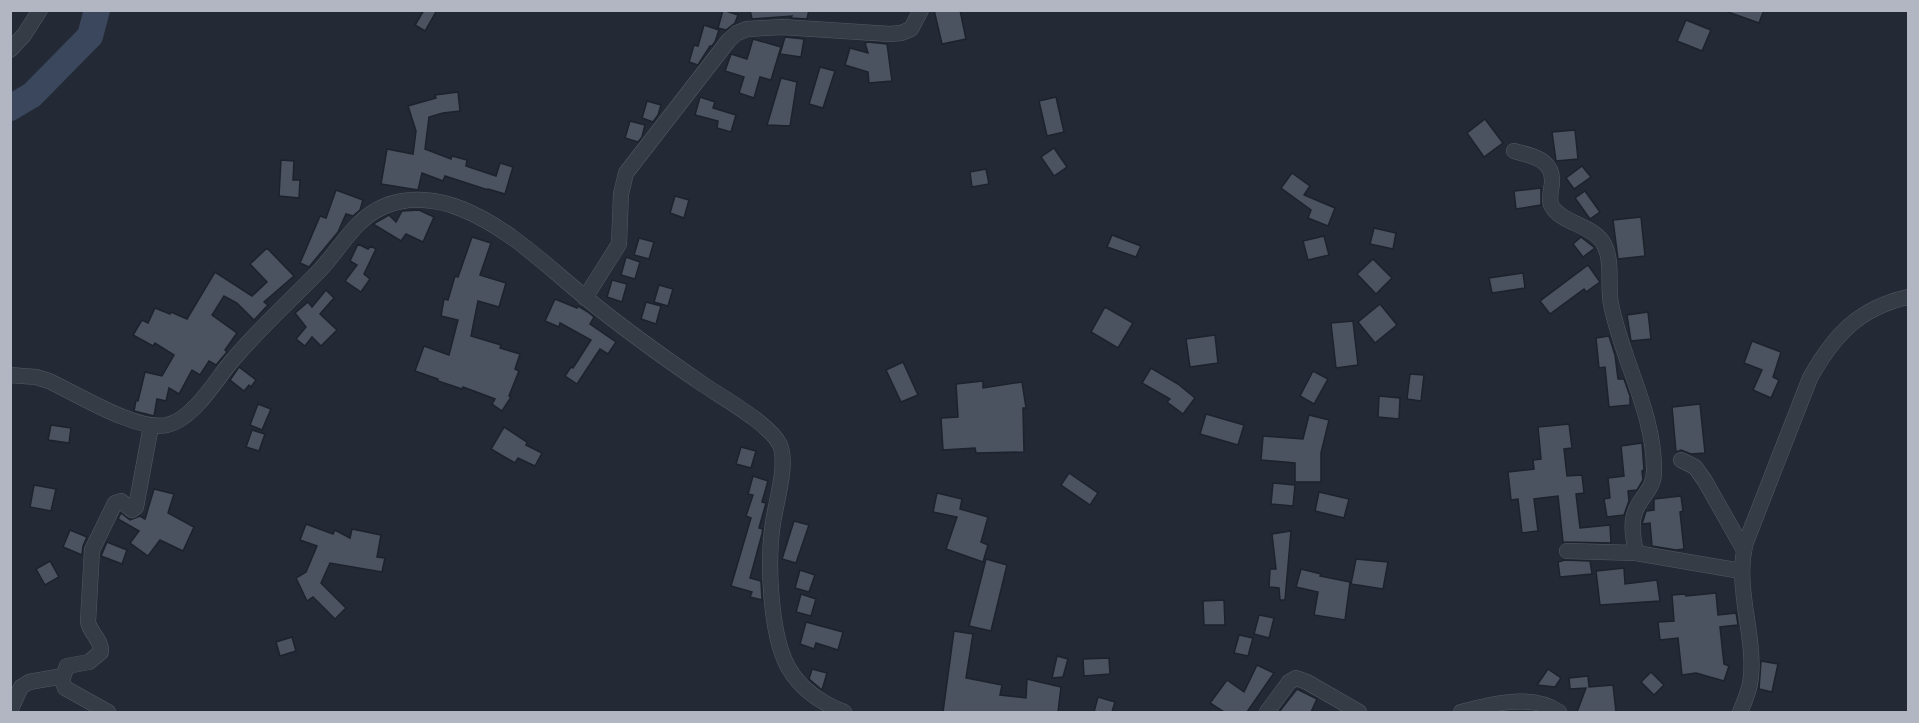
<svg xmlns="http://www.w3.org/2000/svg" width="1919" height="723" font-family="'PT Sans Narrow',sans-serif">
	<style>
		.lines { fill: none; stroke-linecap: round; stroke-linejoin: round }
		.river { stroke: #3a475c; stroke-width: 26 }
		.building { fill: #4b5260; stroke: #1d232c; stroke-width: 1.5 }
		.minor-casing { stroke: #545963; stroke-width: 16 }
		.minor { stroke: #363c45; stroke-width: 15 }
	</style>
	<rect width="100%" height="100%" fill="#232a35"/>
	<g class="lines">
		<polyline class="river" points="10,108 32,95 90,36 97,10"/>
	</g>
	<g class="building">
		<polygon points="424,10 437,10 425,31 415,25"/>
		<polygon points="723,10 738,15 735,23 726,30 718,28"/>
		<polygon points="750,10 793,11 809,10 807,19 791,18 792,16 752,19"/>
		<polygon points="934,10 960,10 966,39 942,44"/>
		<polygon points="1729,10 1764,10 1759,23 1728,12"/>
		<polygon points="1686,20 1711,30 1702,51 1677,41"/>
		<polygon points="704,25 719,30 715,42 712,46 710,46 698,65 689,62 694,45 698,46"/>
		<polygon points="785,37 804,39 801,57 780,54"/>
		<polygon points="753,39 781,47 771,80 760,77 754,98 739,93 744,77 725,71 731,54 747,59"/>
		<polygon points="868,42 887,44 892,81 869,83 868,72 845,65 850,48 868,53 865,43"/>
		<polygon points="820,67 835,71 823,108 809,104"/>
		<polygon points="781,78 797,82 790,126 767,125"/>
		<polygon points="458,92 460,111 443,113 429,117 425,149 451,159 452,156 467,160 466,166 496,176 500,163 513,167 505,194 488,189 488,190 445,176 443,181 422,173 418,190 381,184 387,149 413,154 416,131 408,106 436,98 435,95"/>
		<polygon points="700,97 715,102 713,108 736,115 731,132 717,128 718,121 695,115"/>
		<polygon points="1056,97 1064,132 1047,136 1039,101"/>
		<polygon points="647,101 661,105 658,115 653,122 642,118"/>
		<polygon points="1485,119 1503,143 1484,157 1467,133"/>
		<polygon points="630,121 645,125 642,137 638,142 625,138"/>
		<polygon points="1575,130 1578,159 1556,161 1552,132"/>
		<polygon points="1054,148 1067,167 1054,176 1041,157"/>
		<polygon points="281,160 294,161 293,180 300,180 299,198 279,196"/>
		<polygon points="1582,166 1591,177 1574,189 1566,178"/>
		<polygon points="986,169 989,184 972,187 970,172"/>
		<polygon points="1292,173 1310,186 1304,195 1335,208 1328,226 1308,218 1311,210 1281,188"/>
		<polygon points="1541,188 1541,205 1516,209 1514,191"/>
		<polygon points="336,190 363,200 360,210 353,216 346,214 338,232 309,267 300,263 320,216 326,218"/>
		<polygon points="1585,191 1600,212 1590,219 1575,198"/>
		<polygon points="675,196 689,200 684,218 670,213"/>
		<polygon points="419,210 434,217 423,242 406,234 401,241 373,224 389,215 396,222 402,211"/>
		<polygon points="1641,217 1645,256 1618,259 1613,220"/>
		<polygon points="1374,228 1396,233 1393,249 1370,244"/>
		<polygon points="1112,235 1141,246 1136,257 1107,247"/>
		<polygon points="1324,236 1329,255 1308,260 1303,241"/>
		<polygon points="472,237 491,243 480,275 506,283 499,307 478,301 471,336 501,345 500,348 520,354 515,369 519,371 509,396 511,397 502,411 492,404 495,399 463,387 462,389 438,381 438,379 415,371 424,346 449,355 458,320 441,316 444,299 448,300 455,276 458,277"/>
		<polygon points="1581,237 1595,248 1583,257 1573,244"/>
		<polygon points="639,238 654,242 649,259 634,255"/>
		<polygon points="358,244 368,249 371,246 376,249 364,274 370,279 361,292 345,281 357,265 350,261"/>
		<polygon points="267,248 294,276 264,302 268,305 254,320 237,303 224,296 212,315 237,333 225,350 227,352 216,365 209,361 200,375 192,370 179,394 169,388 166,401 157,399 154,416 134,411 136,400 138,401 145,372 162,376 174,355 155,343 153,346 133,335 142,320 148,323 155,308 170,314 171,312 187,319 215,272 252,296 267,282 250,264"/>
		<polygon points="626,257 640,262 635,279 621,275"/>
		<polygon points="1373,259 1392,278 1376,294 1357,274"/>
		<polygon points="1588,265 1600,282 1586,292 1584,289 1550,314 1540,301"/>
		<polygon points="1523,273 1525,288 1492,293 1489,278"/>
		<polygon points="612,280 627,284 622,302 607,297"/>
		<polygon points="659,285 673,289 668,306 654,302"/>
		<polygon points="326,290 334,298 320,314 337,330 321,346 312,337 305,346 296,339 306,327 295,313 308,302 312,307"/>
		<polygon points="555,299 577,308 578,306 588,312 594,317 590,324 616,342 608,354 600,349 577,384 565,376 571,367 573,368 591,340 560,323 559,327 545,321"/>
		<polygon points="646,302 661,306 656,324 641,319"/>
		<polygon points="1380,304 1397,325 1375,343 1358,322"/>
		<polygon points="1105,307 1133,323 1118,348 1091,332"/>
		<polygon points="1648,312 1651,339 1631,341 1627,315"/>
		<polygon points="1353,321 1358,365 1336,368 1331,323"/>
		<polygon points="1215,335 1218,363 1190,367 1186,339"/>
		<polygon points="1609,336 1615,355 1618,379 1624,379 1630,396 1630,405 1609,407 1605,367 1599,368 1596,338"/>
		<polygon points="1752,341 1781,352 1773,377 1779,380 1771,398 1753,390 1762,370 1744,363"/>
		<polygon points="903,362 918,395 901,402 886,370"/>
		<polygon points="239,367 256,380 251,387 249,385 244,391 230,380"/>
		<polygon points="1151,368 1178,384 1195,398 1183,414 1167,402 1170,399 1142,383"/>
		<polygon points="1313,371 1328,379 1314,404 1300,396"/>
		<polygon points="1410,374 1424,375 1421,401 1407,399"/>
		<polygon points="983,381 983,388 1022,382 1026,408 1023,408 1024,452 976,453 975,448 943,450 941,418 958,417 956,384"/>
		<polygon points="1379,396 1400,398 1399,419 1378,417"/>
		<polygon points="258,404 271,409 262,430 250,425"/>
		<polygon points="1700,404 1705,453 1691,454 1681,450 1676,452 1672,407"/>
		<polygon points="1206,414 1244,425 1238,445 1200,434"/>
		<polygon points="1309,415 1329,420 1321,453 1321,482 1295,482 1295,463 1261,460 1263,436 1303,439"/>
		<polygon points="1569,424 1572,448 1564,449 1567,476 1582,475 1584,493 1576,494 1580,528 1610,525 1611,543 1563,542 1558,496 1534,499 1538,531 1522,533 1518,499 1511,500 1508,472 1534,469 1533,460 1541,459 1538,427"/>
		<polygon points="51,425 71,428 69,443 48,440"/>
		<polygon points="504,427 527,442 526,445 542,453 535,466 518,458 515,463 491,449"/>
		<polygon points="252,430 265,434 259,451 246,447"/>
		<polygon points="1642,443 1644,470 1642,471 1643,480 1637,490 1628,491 1629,501 1624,515 1607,517 1604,499 1610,498 1608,478 1624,476 1621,446"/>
		<polygon points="741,447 756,451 751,468 736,464"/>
		<polygon points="1069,473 1098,493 1090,505 1061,485"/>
		<polygon points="753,476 768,481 762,502 766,503 759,528 763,529 762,534 750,578 761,581 762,600 750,597 752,592 731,586 751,518 746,516 753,495 748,494"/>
		<polygon points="1273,483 1295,485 1293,506 1271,504"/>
		<polygon points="34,485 56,489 51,511 30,507"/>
		<polygon points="154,489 174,494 168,513 194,527 183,551 160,540 148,556 130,543 139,531 118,519 121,513 130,520 140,516 145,519"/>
		<polygon points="1319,492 1349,499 1344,518 1315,511"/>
		<polygon points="937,493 962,499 960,509 988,517 981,542 988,545 983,562 946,549 957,517 933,512"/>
		<polygon points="1681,496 1683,511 1680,512 1684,549 1676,550 1652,546 1650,523 1642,524 1646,511 1654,510 1654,499"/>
		<polygon points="794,521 809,525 796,563 782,559"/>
		<polygon points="306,524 333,534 335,530 350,538 352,529 381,535 377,557 385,558 382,572 330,563 321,583 346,608 335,619 313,597 307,601 296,578 306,572 317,546 300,540"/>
		<polygon points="70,530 87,537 83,546 82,555 63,547"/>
		<polygon points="1291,531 1285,600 1280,600 1279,588 1269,587 1270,569 1276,569 1272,534"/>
		<polygon points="107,542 127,550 122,564 101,556"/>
		<polygon points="986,559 1007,565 991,631 969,626"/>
		<polygon points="1356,559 1388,562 1383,589 1351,584"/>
		<polygon points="1565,560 1590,561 1592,574 1560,577 1558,562"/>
		<polygon points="50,561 59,577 45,585 36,569"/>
		<polygon points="1624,568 1625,584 1657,580 1660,601 1600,605 1596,571"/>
		<polygon points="1301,569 1321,574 1320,576 1350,582 1345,620 1314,615 1318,592 1296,587"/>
		<polygon points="800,570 815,575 809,592 795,588"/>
		<polygon points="1716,593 1718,615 1736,613 1738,625 1720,627 1724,664 1729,666 1724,681 1696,673 1682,675 1678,638 1660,640 1658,622 1674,621 1672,595 1685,594 1686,596"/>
		<polygon points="801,594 816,599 811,616 796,612"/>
		<polygon points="1224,600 1225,625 1204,625 1203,601"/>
		<polygon points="1259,615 1274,618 1269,638 1254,634"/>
		<polygon points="806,622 843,632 838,650 816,643 814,649 800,644"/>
		<polygon points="954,631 973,634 966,678 1002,685 1000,695 1026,698 1027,679 1061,687 1058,712 943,712"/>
		<polygon points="1239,635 1253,638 1248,656 1234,653"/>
		<polygon points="292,637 296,651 280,656 276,642"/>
		<polygon points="1057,656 1068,659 1063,677 1052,678"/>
		<polygon points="1109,658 1110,674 1084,676 1083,659"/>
		<polygon points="1761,661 1778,664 1772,692 1759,689"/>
		<polygon points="1257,665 1274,673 1247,712 1224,712 1210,703 1227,680 1244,692"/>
		<polygon points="812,669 827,673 822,690 809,679"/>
		<polygon points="1548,669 1561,678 1555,687 1537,685"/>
		<polygon points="1651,672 1664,685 1654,695 1641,682"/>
		<polygon points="1588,676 1589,687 1613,685 1616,712 1577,712 1586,688 1570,689 1569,678"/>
		<polygon points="1297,689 1317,699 1311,712 1279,712"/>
		<polygon points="1098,697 1115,702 1112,712 1094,712"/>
	</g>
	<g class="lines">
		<g class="minor-casing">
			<g id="minor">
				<polyline points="10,50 24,35 40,10"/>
				<path d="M1514,151C1537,157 1557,161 1551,190C1550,196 1549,203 1553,208C1563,223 1590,225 1602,241C1614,259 1607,284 1611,304C1622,361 1655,413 1654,472C1654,489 1640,497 1635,512C1630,525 1634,541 1636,553"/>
				<polyline points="585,298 619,244 621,194 626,173 729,40 737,33 747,29 782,27 890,34 901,33 911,29 921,10"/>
				<path d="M10,375L36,377L49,381C77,394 138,432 167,425C191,420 213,385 227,367C255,332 289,302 320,270C341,248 355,218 385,206C409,196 438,199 462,209C509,228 547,266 586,298C624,329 663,357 704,385C723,398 770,424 780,445C788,464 776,502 773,523C767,561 770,634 788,667C801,690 821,703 844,712"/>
				<polyline points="1681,460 1695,467 1705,481 1744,550"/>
				<polyline points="1567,551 1636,553 1741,571"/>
				<polyline points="10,711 21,687 29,682 63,676"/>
				<path d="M108,712L65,688L62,680L67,666L89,662L101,652C102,640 90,633 88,622L92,550L115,503L121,501L132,510L136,507L151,426"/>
				<polyline points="1267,712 1289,682 1296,678 1307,682 1359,712"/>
				<path d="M1461,712C1491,704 1532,693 1559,712"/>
				<path d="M1740,712C1745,701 1750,689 1751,677C1755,632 1734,587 1746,542L1810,378C1834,335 1859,308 1908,297"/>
			</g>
		</g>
		<use href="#minor" class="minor"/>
	</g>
	<rect width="1919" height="723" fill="none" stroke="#b1b6c2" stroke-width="24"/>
</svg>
